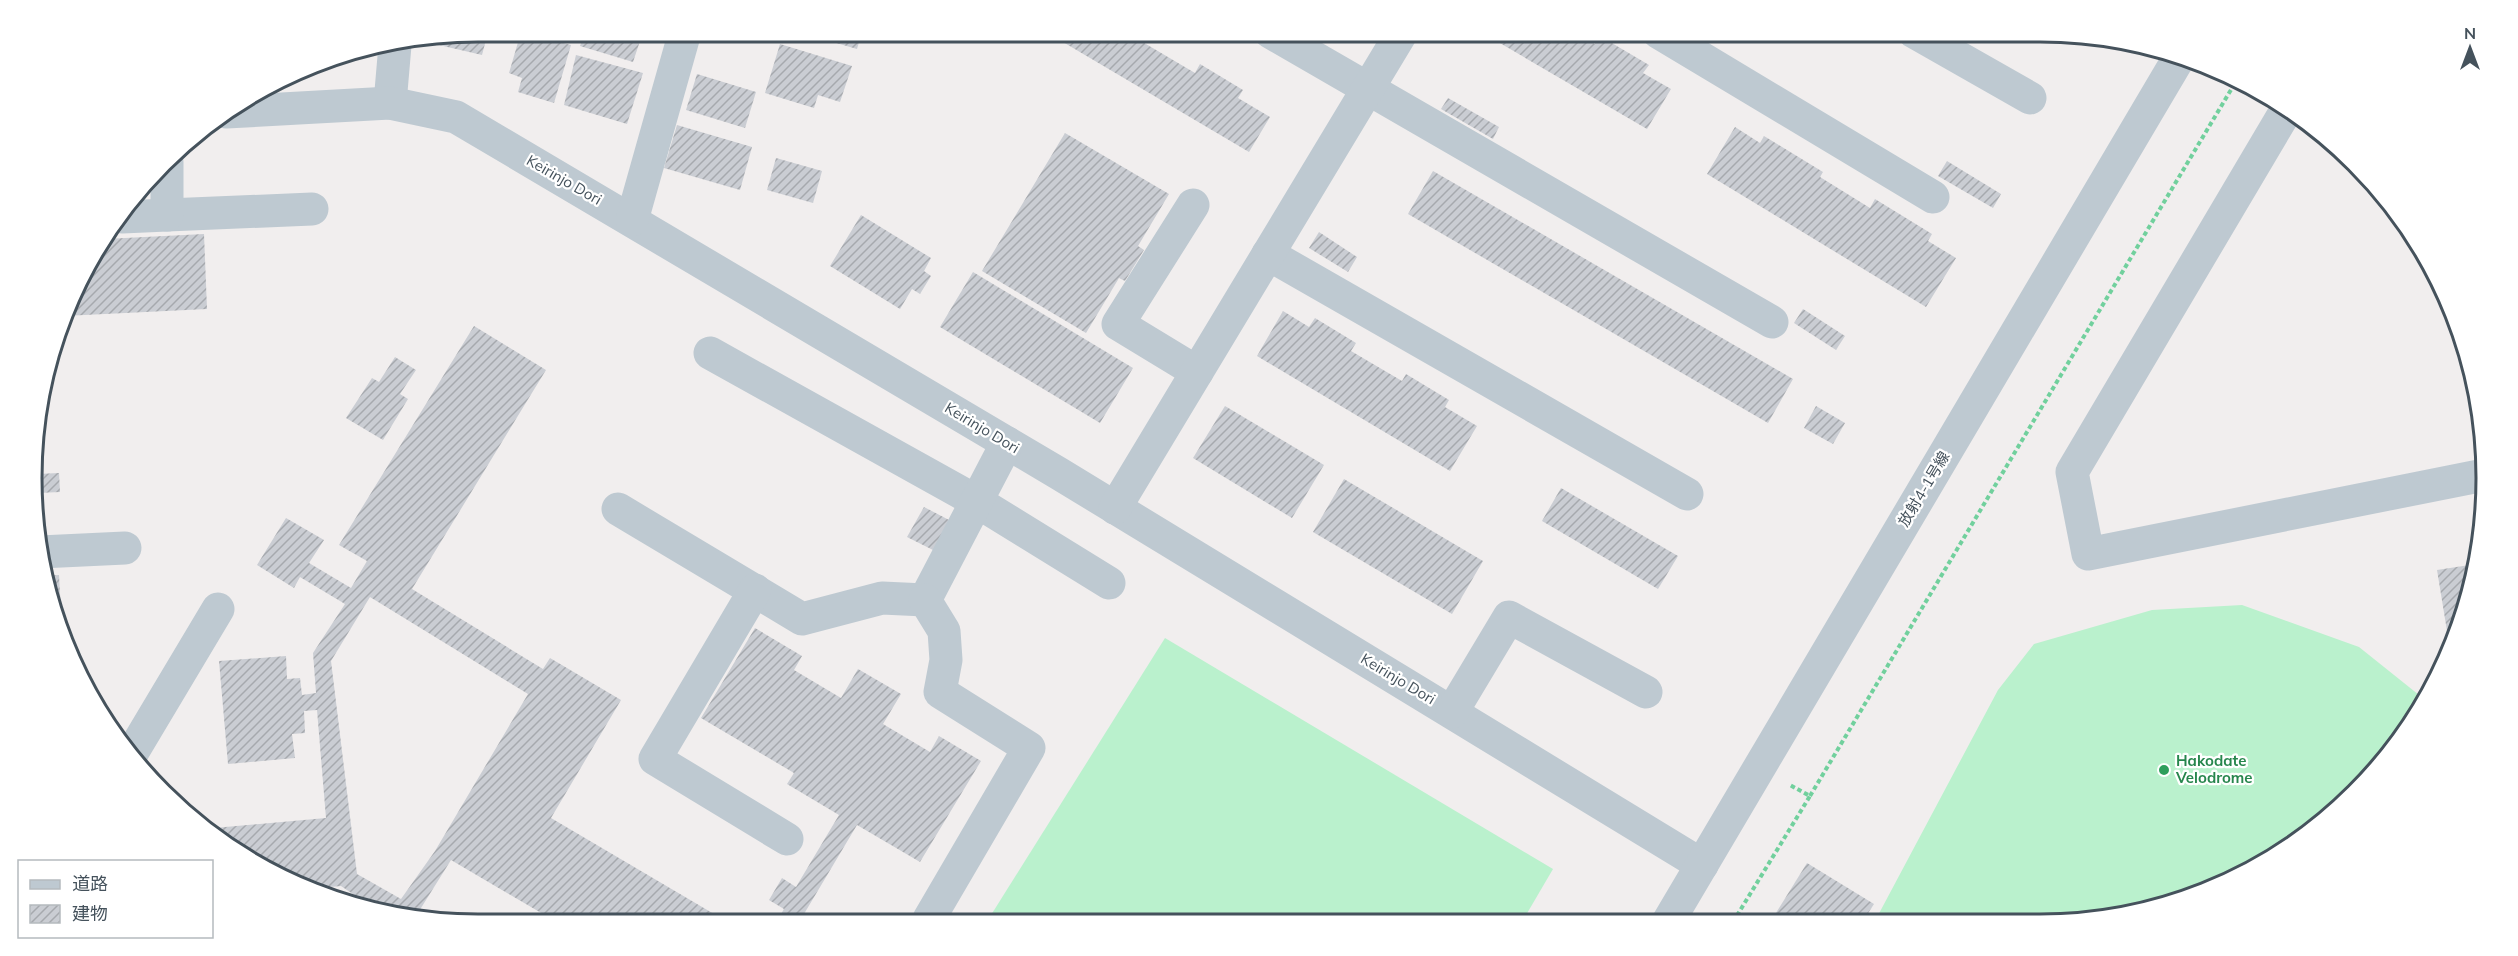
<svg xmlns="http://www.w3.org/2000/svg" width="2518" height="956" font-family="Mulish,'Noto Sans JP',sans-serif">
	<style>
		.pitch { fill: #baf1cd }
		.building { fill: url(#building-hatch); fill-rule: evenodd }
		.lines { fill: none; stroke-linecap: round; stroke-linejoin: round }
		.path { stroke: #71d09d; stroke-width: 4; stroke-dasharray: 4.5 3; stroke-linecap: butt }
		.minor { stroke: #bec9d1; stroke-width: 33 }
		.leisure-dot { fill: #2e9e5b; stroke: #fff; stroke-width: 2 }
		.labels { text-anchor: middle; stroke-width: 4.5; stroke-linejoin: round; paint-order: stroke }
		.street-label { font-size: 15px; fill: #45525c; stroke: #fff }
		.leisure-label { font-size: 15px; font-weight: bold; fill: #27864d; stroke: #fff; text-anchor: start }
		.rim { fill: none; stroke: #45525c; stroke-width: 3 }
	</style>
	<defs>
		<pattern id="building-hatch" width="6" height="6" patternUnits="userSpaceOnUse" patternTransform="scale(1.5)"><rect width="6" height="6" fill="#cacdd3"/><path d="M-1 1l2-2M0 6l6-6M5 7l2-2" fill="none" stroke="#a6a9ae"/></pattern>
	</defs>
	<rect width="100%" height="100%" fill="#f1eeee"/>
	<g class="pitch">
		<polygon points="2242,605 2359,647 2424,699 2409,724 2411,726 2335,813 2237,879 2099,921 1875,921 1998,690 2034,644 2152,610"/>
		<polygon points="1165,638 1553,869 1522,922 986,923"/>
	</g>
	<g class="building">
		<polygon points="478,32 488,32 482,55 439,45 441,38"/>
		<polygon points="521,32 571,45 554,103 518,92 522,78 509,73"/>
		<polygon points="585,32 643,32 633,62 580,46"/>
		<polygon points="739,32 772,32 769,42"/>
		<polygon points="813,32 862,32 857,49 812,36"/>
		<polygon points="1046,32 1130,32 1129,34 1195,73 1200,64 1243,90 1238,98 1270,117 1249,152"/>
		<polygon points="1481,32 1574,32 1595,44 1600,36 1649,65 1643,73 1671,89 1647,129"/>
		<polygon points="780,44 852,66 840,102 818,95 814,108 765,93"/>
		<polygon points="576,55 643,73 627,124 564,105"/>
		<polygon points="697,74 756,92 745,128 686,110"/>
		<polygon points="1448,98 1499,127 1493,139 1441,109"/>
		<polygon points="677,125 752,147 740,190 664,168"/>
		<polygon points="1735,127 1760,143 1764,136 1823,172 1820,177 1870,208 1875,199 1932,234 1928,241 1956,258 1926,307 1707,174"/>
		<polygon points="1065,133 1169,194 1138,246 1144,250 1125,281 1119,278 1086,333 982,271"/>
		<polygon points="776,158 822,171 813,203 767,190"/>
		<polygon points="1947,161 2001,194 1993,208 1938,176"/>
		<polygon points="1433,171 1793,379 1768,423 1408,214"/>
		<polygon points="861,215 931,258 924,271 931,276 920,294 912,289 900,309 830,266"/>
		<polygon points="1319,232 1357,257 1348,272 1309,248"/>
		<polygon points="204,234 207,309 64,316 91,255 105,239"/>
		<polygon points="973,272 1133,368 1100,423 940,327"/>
		<polygon points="1803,309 1845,336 1836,350 1794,323"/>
		<polygon points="1283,311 1309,327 1315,318 1356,343 1351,351 1402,381 1406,374 1449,400 1445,407 1477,426 1450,471 1257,356"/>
		<path d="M474,326L546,370L412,589L543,669L550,658L621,700L551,818L731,924H560L451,860L416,916L378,911L341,886L308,889L281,879L203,829L326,818L317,710L304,711L305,733L292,734L295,758L228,764L219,661L286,656L287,679L300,678L302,695L316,693L313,653L345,604L300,577L294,588L257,565L286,518L324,540L309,563L351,588L367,561L339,545ZM370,597L528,694L435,851L401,899L357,874L331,661Z"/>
		<polygon points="395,357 416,370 400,394 408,399 383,440 346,418 372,378 379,382"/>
		<polygon points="1225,406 1324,465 1292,518 1193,458"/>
		<polygon points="1816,406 1845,423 1833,444 1804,428"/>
		<polygon points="59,473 60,492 38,493 37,474"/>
		<polygon points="1344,479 1483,561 1452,614 1313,532"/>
		<polygon points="1561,488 1678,556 1658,589 1542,521"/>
		<polygon points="924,507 951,521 935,551 907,537"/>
		<polygon points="2476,564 2471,594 2449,643 2437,570"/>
		<polygon points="59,575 61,613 55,613 43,576"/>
		<polygon points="755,628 802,656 794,670 841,698 858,669 901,694 883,724 930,752 939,736 981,761 920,862 857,825 798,924 775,924 784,909 769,900 782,878 796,887 839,815 787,784 794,773 701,718"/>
		<polygon points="1807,863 1874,904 1863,921 1771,921"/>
	</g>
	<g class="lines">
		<g class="path">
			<polyline points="1810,796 2238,78"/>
			<polyline points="1733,922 1810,796 1790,785"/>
		</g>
		<g class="minor">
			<polyline points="1270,32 1772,322"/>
			<polyline points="1658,32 1933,197"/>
			<polyline points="1914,32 2030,98"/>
			<polyline points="390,103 395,45"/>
			<polyline points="2287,109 2072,472 2088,554 2484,475"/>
			<polyline points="226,112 390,103 456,117 1058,473 1702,865"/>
			<polyline points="1193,205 1118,324 1197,372"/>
			<polyline points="167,215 312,209"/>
			<polyline points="122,217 167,215 167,162"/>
			<polyline points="632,220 685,32"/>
			<polyline points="1268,254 1687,494"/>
			<polyline points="710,353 976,501 1109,583"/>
			<polyline points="1115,508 1402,32"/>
			<polyline points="618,509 802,619 882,598 925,600 1007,443"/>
			<polyline points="40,552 125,548"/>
			<polyline points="755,590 655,759 787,839"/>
			<polyline points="925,600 944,631 946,660 940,692 1029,748 929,919"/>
			<polyline points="1452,712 1509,617 1646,692"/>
			<polyline points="132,753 218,609"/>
			<polyline points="1668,922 2180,56"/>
		</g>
	</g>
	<circle class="leisure-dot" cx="2164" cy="770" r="6"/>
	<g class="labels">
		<g class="street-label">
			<text transform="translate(564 180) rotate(30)" y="5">Keirinjo Dori</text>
			<text transform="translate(982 428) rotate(31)" y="5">Keirinjo Dori</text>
			<text transform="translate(1924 489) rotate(-59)" y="5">放射4-1号線</text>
			<text transform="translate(1398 679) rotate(31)" y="5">Keirinjo Dori</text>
		</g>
		<g class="leisure-label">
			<text x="2176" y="766">Hakodate<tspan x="2176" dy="17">Velodrome</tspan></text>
		</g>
	</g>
	<path d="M0 0H2518V956H0ZM478 42H2040A436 436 0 0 1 2476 478V478A436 436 0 0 1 2040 914H478A436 436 0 0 1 42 478V478A436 436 0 0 1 478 42Z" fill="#fff" fill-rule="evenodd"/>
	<path class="rim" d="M478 42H2040A436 436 0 0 1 2476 478V478A436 436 0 0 1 2040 914H478A436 436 0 0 1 42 478V478A436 436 0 0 1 478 42Z"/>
	<rect x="18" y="860" width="195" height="78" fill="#ffffff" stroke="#b5babe" stroke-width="1.5"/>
	<rect x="30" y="880" width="30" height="9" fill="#bec9d1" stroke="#b5babe" stroke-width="1.5"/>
	<text x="72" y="890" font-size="18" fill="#45525c">道路</text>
	<rect x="30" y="905" width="30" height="18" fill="url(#building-hatch)" stroke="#b5babe" stroke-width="1.5"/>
	<text x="72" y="920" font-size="18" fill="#45525c">建物</text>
	<g transform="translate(2470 48)" stroke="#ffffff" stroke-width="4.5" paint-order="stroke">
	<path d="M0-4.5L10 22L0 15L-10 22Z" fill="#45525c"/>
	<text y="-9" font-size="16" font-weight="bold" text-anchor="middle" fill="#45525c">N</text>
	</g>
</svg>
